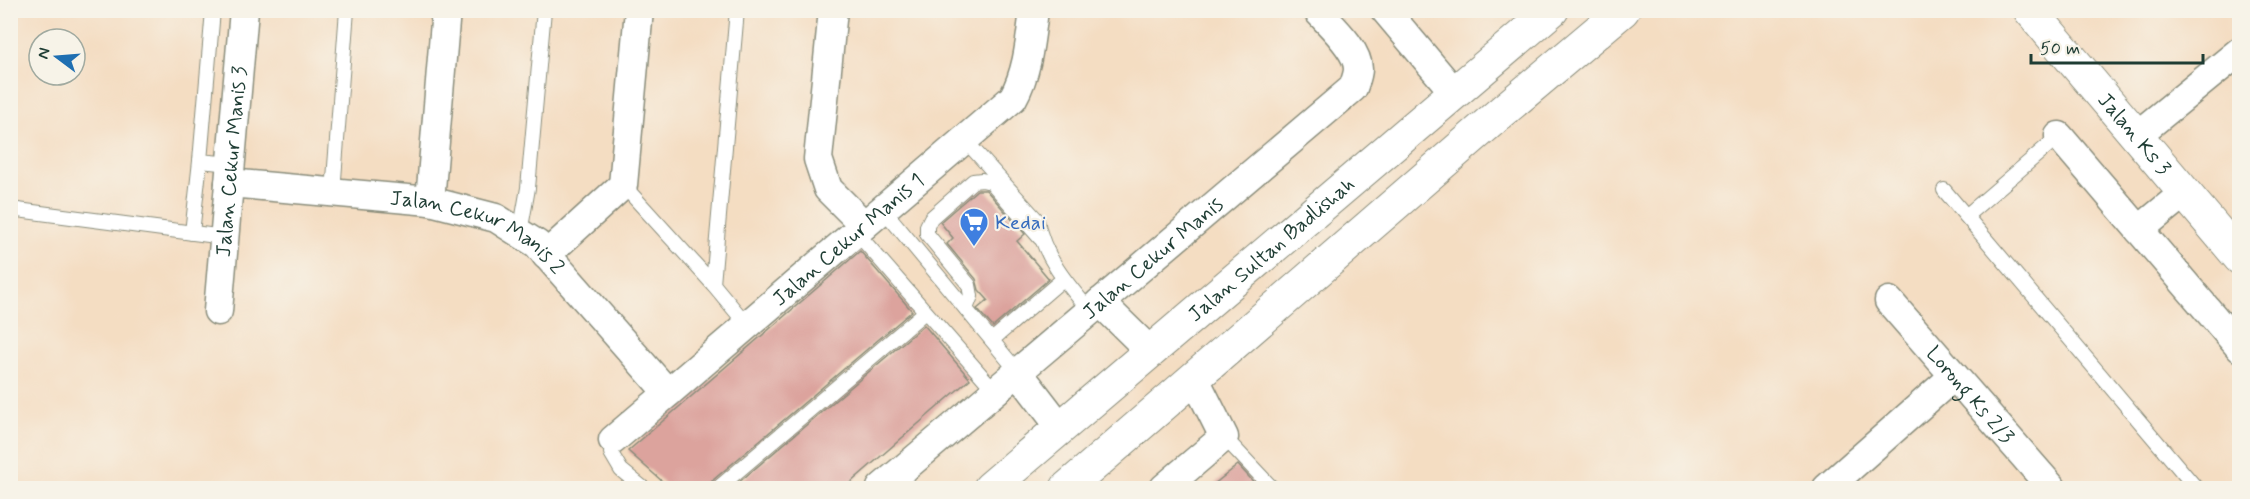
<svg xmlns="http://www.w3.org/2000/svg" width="2250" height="499" font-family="Mynerve,sans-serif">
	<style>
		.building { fill: #dca39d }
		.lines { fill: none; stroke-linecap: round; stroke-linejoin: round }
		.lane-casing { stroke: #8a8d7b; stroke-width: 16 }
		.street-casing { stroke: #8a8d7b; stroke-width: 31 }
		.secondary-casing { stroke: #8a8d7b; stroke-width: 35 }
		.primary-casing { stroke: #8a8d7b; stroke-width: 35 }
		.lane { stroke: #fff; stroke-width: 14 }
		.street { stroke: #fff; stroke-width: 28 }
		.secondary { stroke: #fff; stroke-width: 33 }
		.primary { stroke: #fff; stroke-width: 33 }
		.labels { text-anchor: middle; stroke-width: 4.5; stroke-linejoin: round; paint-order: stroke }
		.street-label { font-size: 21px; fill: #1f3d34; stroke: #f7f3e8 }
		.shop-label { font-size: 21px; fill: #366cbe; stroke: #f7f3e8; text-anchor: start }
	</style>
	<rect width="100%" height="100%" fill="#f7f3e8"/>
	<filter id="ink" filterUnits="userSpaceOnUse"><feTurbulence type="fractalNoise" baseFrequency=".0167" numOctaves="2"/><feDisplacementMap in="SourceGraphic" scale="12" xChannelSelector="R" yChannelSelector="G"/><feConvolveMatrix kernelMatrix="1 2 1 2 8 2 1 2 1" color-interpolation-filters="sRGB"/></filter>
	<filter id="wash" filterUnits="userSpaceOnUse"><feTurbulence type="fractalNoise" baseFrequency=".008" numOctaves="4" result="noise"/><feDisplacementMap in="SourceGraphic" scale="24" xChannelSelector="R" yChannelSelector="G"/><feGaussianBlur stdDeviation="1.35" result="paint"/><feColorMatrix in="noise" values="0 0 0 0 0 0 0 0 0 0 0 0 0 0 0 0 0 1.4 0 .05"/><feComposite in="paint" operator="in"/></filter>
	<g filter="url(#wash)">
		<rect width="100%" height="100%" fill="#f4ddc2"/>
		<g id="blocks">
			<g class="building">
				<polygon points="977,190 986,190 1025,234 1017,241 1049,279 993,327 977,309 988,300 979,290 976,279 947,244 953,238 940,222"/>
				<polygon points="860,251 912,311 712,481 709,489 671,489 628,451"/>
				<polygon points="924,325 970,379 843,489 731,489"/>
				<polygon points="1238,465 1260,489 1208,489"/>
			</g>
		</g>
	</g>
	<g filter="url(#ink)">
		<use href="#blocks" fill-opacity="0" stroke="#8a8d7b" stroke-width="1.5"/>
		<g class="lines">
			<g class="lane-casing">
				<g id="lane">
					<polyline points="213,10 200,161 231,164"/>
					<path d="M964,139L1037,220C1043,256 1067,284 1090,311"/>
					<polyline points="623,185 713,284 737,10"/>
					<polyline points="1944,190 2196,488"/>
					<polyline points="333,192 347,10"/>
					<polyline points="10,209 224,237"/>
					<polyline points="883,209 1018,372"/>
					<polyline points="1966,216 2059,136"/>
					<polyline points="856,232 995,391"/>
					<polyline points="192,233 200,161"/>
					<polyline points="520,233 528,188 544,10"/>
					<polyline points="713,284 747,325"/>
					<polyline points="966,309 971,296 969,285 927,234 927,226 931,218 973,181 982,180 991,182 1040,238"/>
					<polyline points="992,340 1063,279"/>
					<polyline points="1224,437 1272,488"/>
					<polyline points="613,440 611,453 621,470 643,488"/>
					<polyline points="718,488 925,312"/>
				</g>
			</g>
			<g class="street-casing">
				<g id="street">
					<polyline points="833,10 818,159 828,189 864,225"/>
					<polyline points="1385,10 1454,92"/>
					<polyline points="2059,136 2240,348"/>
					<polyline points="2136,136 2240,51"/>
					<path id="s1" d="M229,183L430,201L496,218L537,244L668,393"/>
					<polyline points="430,201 446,10"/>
					<polyline points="2139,230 2184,193"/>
					<polyline points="546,255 623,185 639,10"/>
					<path id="s2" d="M1889,301L2052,488"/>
					<polyline points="1100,302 1151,352"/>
					<path id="s3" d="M218,311L244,10"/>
					<polyline points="1018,372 1061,428"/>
					<path id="s4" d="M613,440L1013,98C1028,71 1030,41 1034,10"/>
					<path id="s5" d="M881,488L1353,88C1355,82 1358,75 1358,69C1358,49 1329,24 1317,10"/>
					<polyline points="1164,488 1224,437 1195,379"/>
					<polyline points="1827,488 1954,376"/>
				</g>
			</g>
			<g class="secondary-casing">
				<g id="secondary">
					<path id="s6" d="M2030,10L2240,258"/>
				</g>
			</g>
			<g class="primary-casing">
				<g id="primary">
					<path id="s7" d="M990,488L1552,10"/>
					<polyline points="1067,488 1498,115 1623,10"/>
				</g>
			</g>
			<use href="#lane" class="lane"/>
			<use href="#street" class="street"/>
			<use href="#secondary" class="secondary"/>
			<use href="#primary" class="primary"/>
		</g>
	</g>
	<defs>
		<g id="supermarket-pin" transform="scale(1.5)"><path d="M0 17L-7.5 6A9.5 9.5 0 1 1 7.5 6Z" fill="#3f7fe0" stroke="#f7f3e8"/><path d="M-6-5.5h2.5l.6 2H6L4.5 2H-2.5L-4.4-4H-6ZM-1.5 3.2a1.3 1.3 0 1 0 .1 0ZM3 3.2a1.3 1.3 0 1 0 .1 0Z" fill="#fff"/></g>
	</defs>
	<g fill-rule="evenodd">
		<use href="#supermarket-pin" x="974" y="222"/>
	</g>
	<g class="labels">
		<g class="street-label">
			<text dy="7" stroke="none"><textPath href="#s6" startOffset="162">Jalan Ks 3</textPath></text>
			<text dy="7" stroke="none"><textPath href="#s3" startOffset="150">Jalan Cekur Manis 3</textPath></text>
			<text dy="7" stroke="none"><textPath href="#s1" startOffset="258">Jalan Cekur Manis 2</textPath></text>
			<text dy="7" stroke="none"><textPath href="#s4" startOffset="309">Jalan Cekur Manis 1</textPath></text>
			<text dy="7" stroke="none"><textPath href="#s7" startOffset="369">Jalan Sultan Badlishah</textPath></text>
			<text dy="7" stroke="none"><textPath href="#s5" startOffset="356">Jalan Cekur Manis</textPath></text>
			<text dy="7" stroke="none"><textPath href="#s2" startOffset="124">Lorong Ks 2/3</textPath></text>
		</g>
		<g class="shop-label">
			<text x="995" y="229">Kedai</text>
		</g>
	</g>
	<rect width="2250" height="499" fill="none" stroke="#f7f3e8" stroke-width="36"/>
	<g transform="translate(57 57) rotate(286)"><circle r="28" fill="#f7f3e8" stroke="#a1aaa0" stroke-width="1.5"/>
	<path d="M0-4.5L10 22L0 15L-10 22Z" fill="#1f6fb2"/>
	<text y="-9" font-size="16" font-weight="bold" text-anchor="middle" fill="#1f3d34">N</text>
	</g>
	<path d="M2031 54v9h172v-9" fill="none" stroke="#1f3d34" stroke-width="3"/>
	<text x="2040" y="54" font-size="18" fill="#1f3d34" stroke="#f7f3e8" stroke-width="4.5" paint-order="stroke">50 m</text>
</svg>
